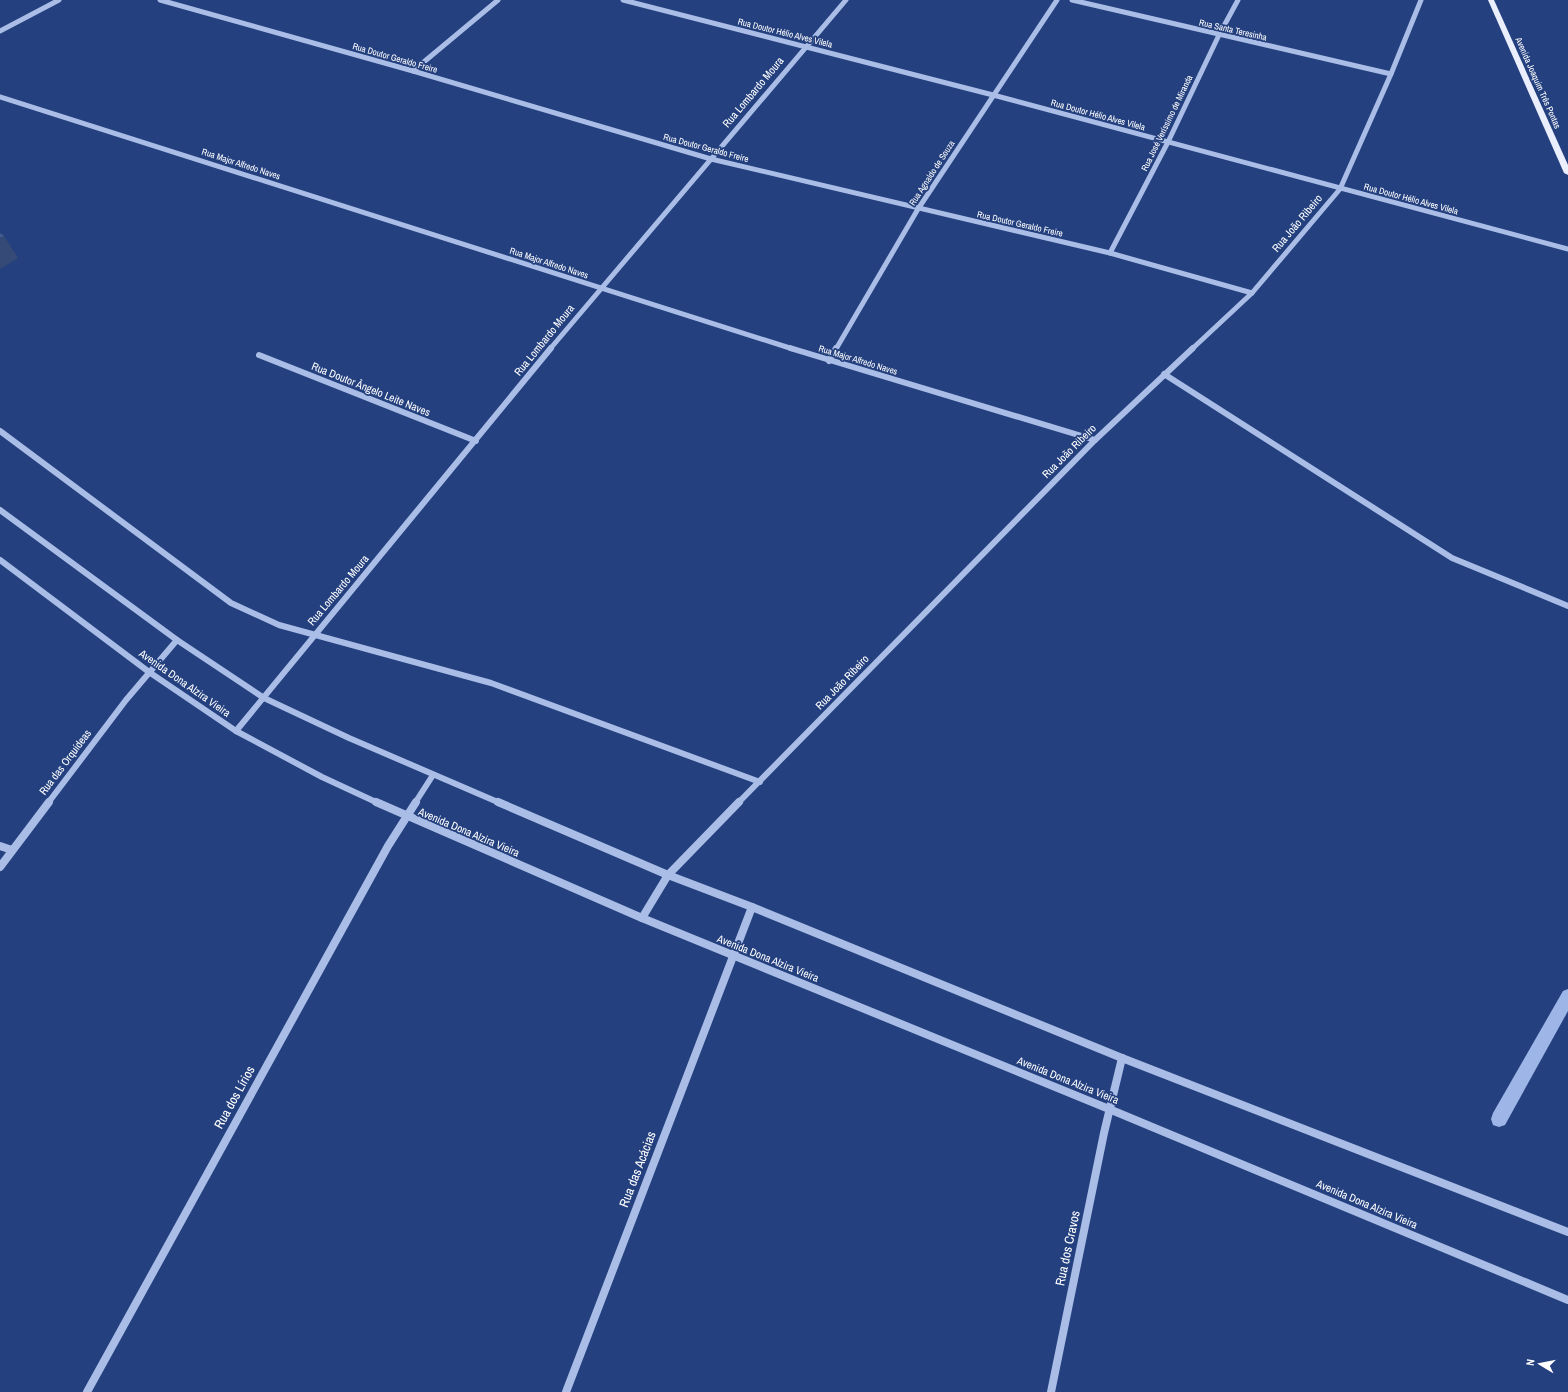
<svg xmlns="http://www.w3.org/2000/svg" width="1568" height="1392" font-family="'Archivo Narrow',sans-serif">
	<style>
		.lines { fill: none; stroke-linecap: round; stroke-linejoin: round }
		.stream { fill: #9eb6e7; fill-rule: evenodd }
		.minor-far2 { stroke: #a9bde6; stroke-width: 5 }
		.minor-far1 { stroke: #a9bde6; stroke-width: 6 }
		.minor { stroke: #a9bde6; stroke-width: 8 }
		.major { fill: #ebeffd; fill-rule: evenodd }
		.shaded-wall { fill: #354a76 }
		.building { fill: #4c69a8; stroke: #354a76 }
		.labels { text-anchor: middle; stroke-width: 3.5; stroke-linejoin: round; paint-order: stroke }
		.far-street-label { font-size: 9px; fill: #fff; stroke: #24407f }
		.street-label { font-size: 11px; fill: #fff; stroke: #24407f }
		.near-street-label { font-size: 13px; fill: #fff; stroke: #24407f }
	</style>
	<rect width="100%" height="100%" fill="#24407f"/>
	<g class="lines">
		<polygon class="stream" points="1568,989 1568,1011 1505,1125 1499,1127 1493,1125 1491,1119 1493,1113 1563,991"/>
		<g class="minor-far2">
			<polyline points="160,0 413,71 711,159 1110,253 1252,293"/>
			<polyline points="623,0 993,95 1568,249"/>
			<polyline points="1072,0 1391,74"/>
			<polyline points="0,31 59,0"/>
			<polyline points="413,71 498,0"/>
			<polyline points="0,97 793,349"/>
			<polyline points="1110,253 1168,142 1219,35 1238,0"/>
			<polyline points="550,349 846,0"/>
			<polyline points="836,349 918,209 1057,0"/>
			<polyline points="1192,349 1252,293 1340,189 1391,74 1421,0"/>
		</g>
		<g class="minor-far1">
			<polyline points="790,348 1095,440"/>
			<polyline points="259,355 476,441"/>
			<polyline points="829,361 836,348"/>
			<polyline points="1164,374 1452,558 1568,606"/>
			<polyline points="0,431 231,603 279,625 491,683 760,782"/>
			<polyline points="0,510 177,640 264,698 349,738 500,803"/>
			<polyline points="0,560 149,672 236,731 322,777 378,803"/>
			<polyline points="236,731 551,348"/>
			<polyline points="48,803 126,700 177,640"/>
			<polyline points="415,803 433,775"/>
			<polyline points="738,803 1095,440 1193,348"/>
		</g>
		<g class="minor">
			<polyline points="376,802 642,918 1109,1109 1568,1300"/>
			<polyline points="498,802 668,875 752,907 1122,1058 1568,1232"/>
			<polyline points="0,846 12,850"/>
			<polyline points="0,867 49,802"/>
			<polyline points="642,918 668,875 739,802"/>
			<polyline points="87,1392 388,846 416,802"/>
			<polyline points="566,1392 752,907"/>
			<polyline points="1051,1392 1104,1133 1122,1058"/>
		</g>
		<polygon class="major" points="1488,0 1494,0 1568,165 1568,175 1564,173"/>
	</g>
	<polygon class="shaded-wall" points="4,236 18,258 0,269 0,238"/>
	<polygon class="building" points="0,233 4,236 0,238"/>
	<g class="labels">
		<g class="far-street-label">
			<text transform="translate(1233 30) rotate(13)" y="3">Rua Santa Teresinha</text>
			<text transform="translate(785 33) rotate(14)" y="3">Rua Doutor Hélio Alves Vilela</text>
			<text transform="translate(395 58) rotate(16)" y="3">Rua Doutor Geraldo Freire</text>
			<text transform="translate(1538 83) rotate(66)" y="3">Avenida Joaquim Três Pontas</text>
			<text transform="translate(1098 115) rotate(15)" y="3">Rua Doutor Hélio Alves Vilela</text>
			<text transform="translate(1167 123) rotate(-64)" y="3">Rua José Veríssimo de Miranda</text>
			<text transform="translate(706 148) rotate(15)" y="3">Rua Doutor Geraldo Freire</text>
			<text transform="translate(241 164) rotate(18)" y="3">Rua Major Alfredo Naves</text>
			<text transform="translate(932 173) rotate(-57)" y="3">Rua Agnaldo de Souza</text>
			<text transform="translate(1411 199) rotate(15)" y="3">Rua Doutor Hélio Alves Vilela</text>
			<text transform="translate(1020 224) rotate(13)" y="3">Rua Doutor Geraldo Freire</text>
			<text transform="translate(549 263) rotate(18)" y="3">Rua Major Alfredo Naves</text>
			<text transform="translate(858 360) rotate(17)" y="3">Rua Major Alfredo Naves</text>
		</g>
		<g class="street-label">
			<text transform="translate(753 92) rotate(-50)" y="4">Rua Lombardo Moura</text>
			<text transform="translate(1297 223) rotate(-50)" y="4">Rua João Ribeiro</text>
			<text transform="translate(544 340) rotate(-51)" y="4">Rua Lombardo Moura</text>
			<text transform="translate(371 389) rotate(22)" y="4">Rua Doutor Ângelo Leite Naves</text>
			<text transform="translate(1069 451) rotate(-45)" y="4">Rua João Ribeiro</text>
			<text transform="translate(338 590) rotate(-50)" y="4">Rua Lombardo Moura</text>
			<text transform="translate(842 682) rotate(-46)" y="4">Rua João Ribeiro</text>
			<text transform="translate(185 683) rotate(35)" y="4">Avenida Dona Alzira Vieira</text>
			<text transform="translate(65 762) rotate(-53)" y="4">Rua das Orquídeas</text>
			<text transform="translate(469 832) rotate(23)" y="4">Avenida Dona Alzira Vieira</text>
			<text transform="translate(768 958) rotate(22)" y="4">Avenida Dona Alzira Vieira</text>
			<text transform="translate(1068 1080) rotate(22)" y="4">Avenida Dona Alzira Vieira</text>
			<text transform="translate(1367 1204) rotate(23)" y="4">Avenida Dona Alzira Vieira</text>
		</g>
		<g class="near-street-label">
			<text transform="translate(234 1097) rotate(-61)" y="5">Rua dos Lírios</text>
			<text transform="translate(637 1169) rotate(-69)" y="5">Rua das Acácias</text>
			<text transform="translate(1067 1248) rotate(-78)" y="5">Rua dos Cravos</text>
		</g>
	</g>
	<g transform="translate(1540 1364) rotate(280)" stroke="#24407f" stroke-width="3" paint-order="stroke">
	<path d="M0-3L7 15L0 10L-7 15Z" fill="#ffffff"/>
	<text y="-6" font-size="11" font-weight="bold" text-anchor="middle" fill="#ffffff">N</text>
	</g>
</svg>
